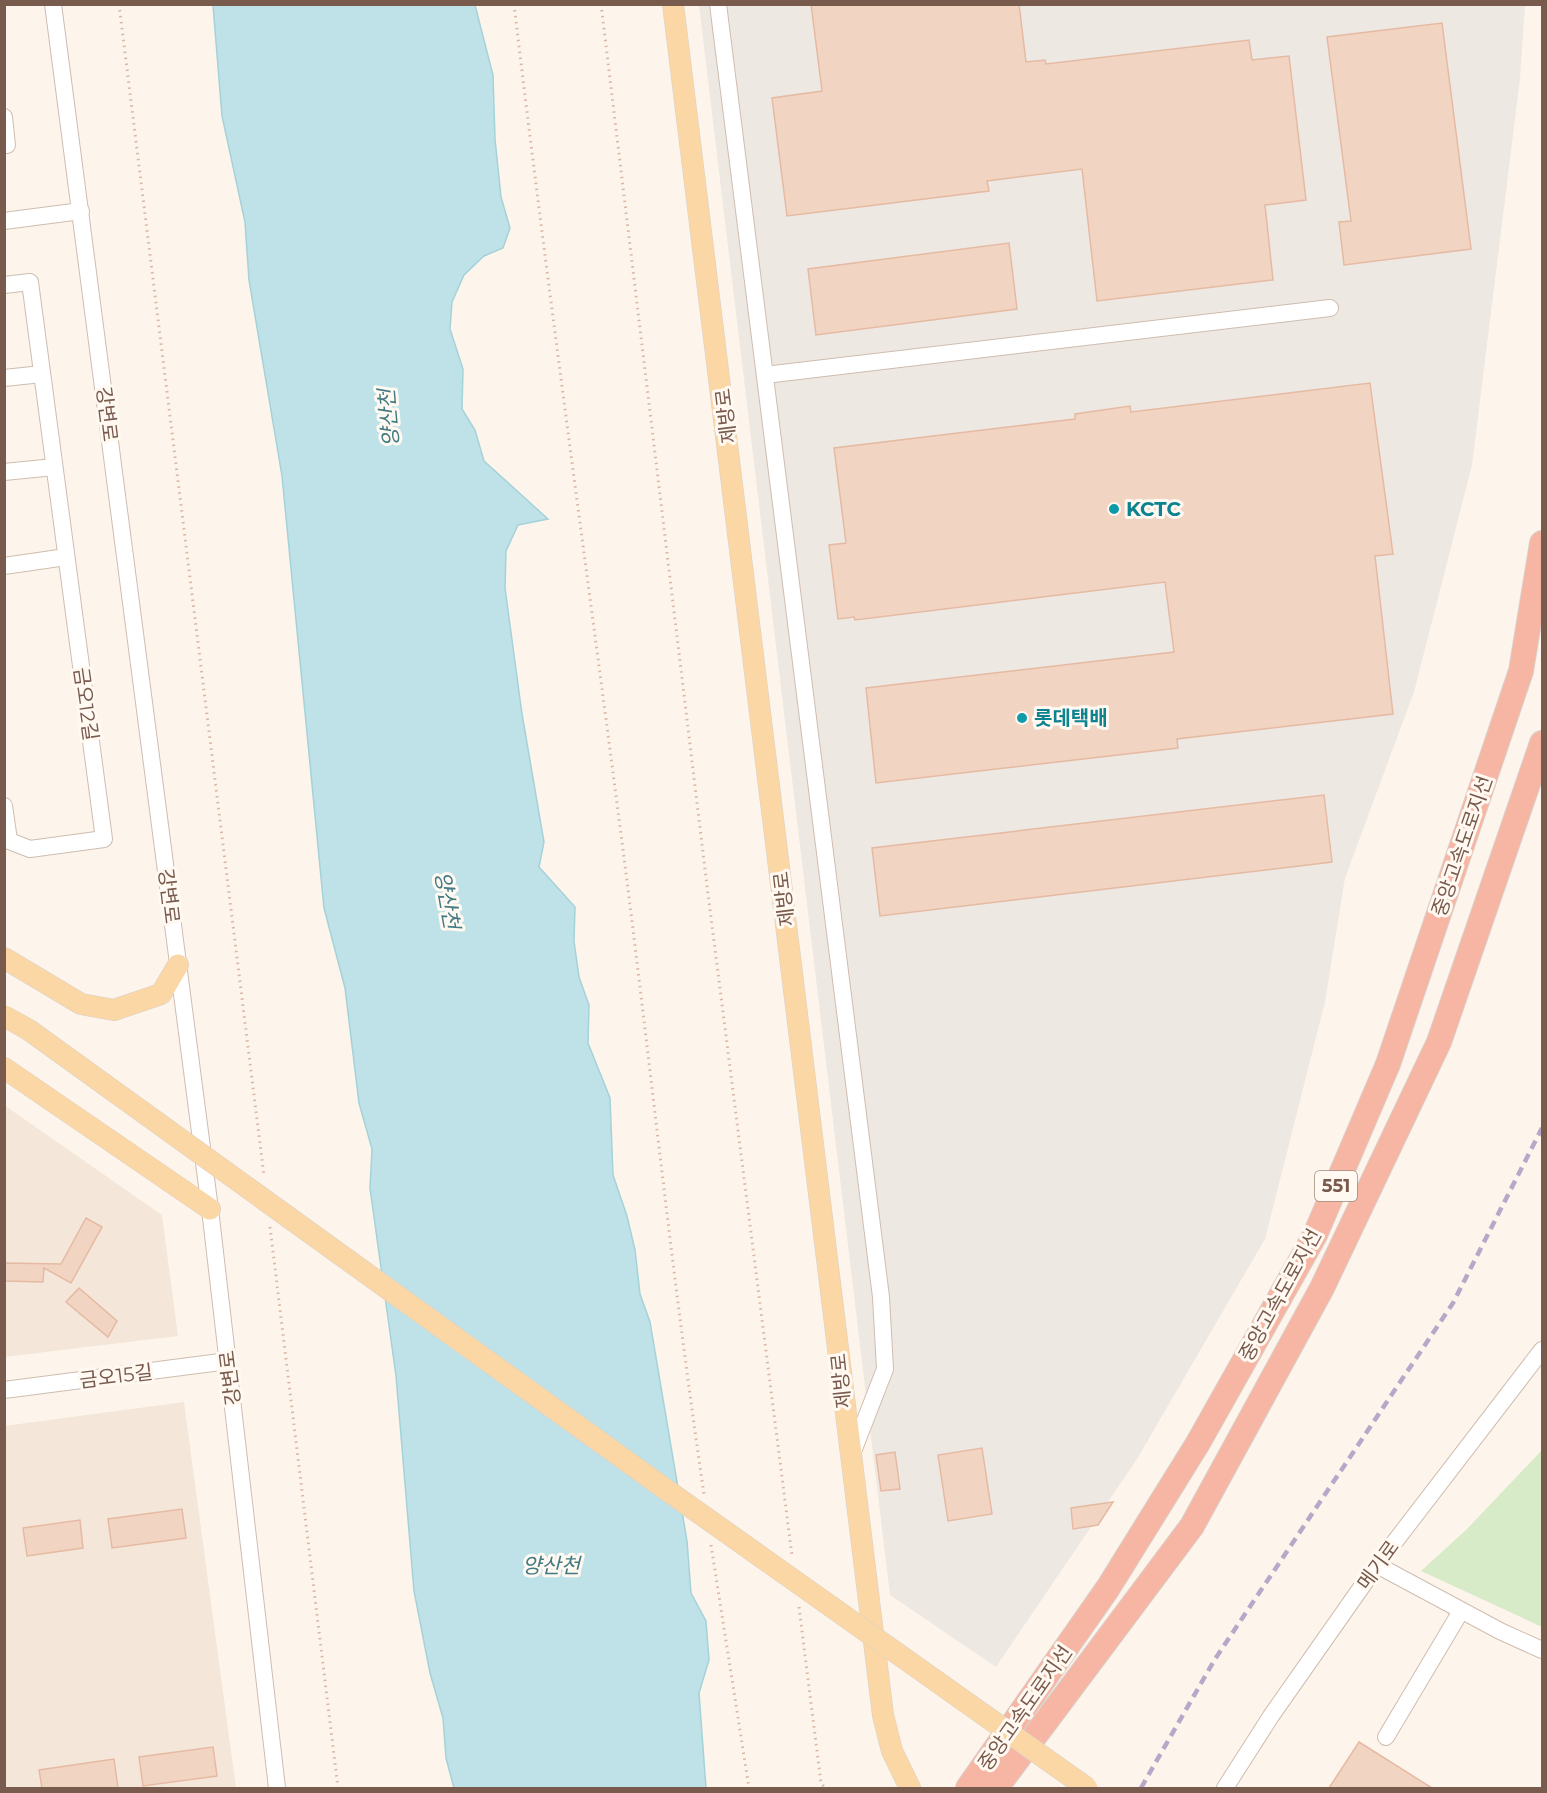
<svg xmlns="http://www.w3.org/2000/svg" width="1547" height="1793" font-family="Montserrat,'Noto Sans KR',sans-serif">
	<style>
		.residential { fill: #f4e7d9 }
		.industrial { fill: #eee8e3 }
		.green { fill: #d8ebc8 }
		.water { fill: #bee2e7; stroke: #a5d2d9; stroke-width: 1.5 }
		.building { fill: #f2d4c2; stroke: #e5baa3; stroke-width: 1.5 }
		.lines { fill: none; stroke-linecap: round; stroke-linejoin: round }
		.minor-casing { stroke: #cfbdaf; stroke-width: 18 }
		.major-casing { stroke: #d9d1cd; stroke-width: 22 }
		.highway-casing { stroke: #d9d1cd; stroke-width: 26 }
		.path { stroke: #d8b7a5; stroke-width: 3; stroke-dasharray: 1.5 4.5; stroke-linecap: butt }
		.minor { stroke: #fff; stroke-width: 16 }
		.major { stroke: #fad7a5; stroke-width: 21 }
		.highway { stroke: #f6b6a3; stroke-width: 24 }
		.rail { stroke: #b8a7c8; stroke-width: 4.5; stroke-dasharray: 9 6; stroke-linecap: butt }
		.major-bridge-casing { stroke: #d9d1cd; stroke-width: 22; stroke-linecap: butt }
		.major-bridge { stroke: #fad7a5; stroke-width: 21 }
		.culture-dot { fill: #0f9aa8; stroke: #fff9f2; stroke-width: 2 }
		.labels { text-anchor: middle; stroke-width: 6; stroke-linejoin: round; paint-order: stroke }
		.shield { fill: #fff9f2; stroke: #a08a7e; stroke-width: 1.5 }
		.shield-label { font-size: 18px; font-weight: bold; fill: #785b4d }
		.street-label { font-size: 20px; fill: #785b4d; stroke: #fff9f2 }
		.culture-label { font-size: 20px; font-weight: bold; fill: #0d838f; stroke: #fff9f2; text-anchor: start }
		.water-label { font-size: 21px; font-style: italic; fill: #437b84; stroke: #fff9f2 }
	</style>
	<rect width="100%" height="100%" fill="#fdf5eb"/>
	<g class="residential">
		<polygon points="4,1105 162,1215 178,1336 5,1357"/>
		<polygon points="184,1402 236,1788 5,1788 4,1426"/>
	</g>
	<polygon class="industrial" points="699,5 1525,5 1520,79 1472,465 1414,692 1345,878 1325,1002 1265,1239 1137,1459 996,1667 890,1595"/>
	<polygon class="green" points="1542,1450 1542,1627 1421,1571 1467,1529"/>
	<polygon class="water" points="213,5 475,5 493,75 495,139 501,197 510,228 503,248 484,256 464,275 452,302 450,329 463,369 462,409 475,430 484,461 548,519 518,525 506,551 505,588 522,714 544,842 539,867 575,907 574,941 579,977 589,1005 588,1043 610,1098 613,1175 627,1216 635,1250 640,1294 650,1322 687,1541 691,1593 706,1621 709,1660 699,1693 706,1788 454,1788 446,1758 443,1718 430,1673 414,1591 396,1376 370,1188 372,1149 359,1103 345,988 324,908 282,476 249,280 245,222 222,116"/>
	<g class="building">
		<polygon points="811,4 1019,4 1026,62 1045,60 1046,64 1249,40 1252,60 1289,56 1306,200 1265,205 1273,280 1097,301 1082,169 987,181 989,191 787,216 772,98 822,91"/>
		<polygon points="1442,23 1471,249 1344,265 1339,222 1351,221 1327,37"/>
		<polygon points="1009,243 1017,309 816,335 808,269"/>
		<polygon points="1370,383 1393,554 1375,556 1393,714 1177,739 1178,748 876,783 866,688 1174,652 1165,582 855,620 854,617 838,619 829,545 846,543 834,448 1075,419 1075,414 1130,406 1131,412"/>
		<polygon points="1324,795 1332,862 880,916 872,848"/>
		<polygon points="86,1218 102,1227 71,1283 44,1268 43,1282 4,1281 4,1263 61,1264"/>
		<polygon points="79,1288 117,1321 108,1337 66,1302"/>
		<polygon points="982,1448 992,1514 948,1521 938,1455"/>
		<polygon points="895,1452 900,1489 881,1491 876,1455"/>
		<polygon points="1113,1502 1098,1525 1073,1529 1071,1508"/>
		<polygon points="182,1509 186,1538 112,1548 108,1519"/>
		<polygon points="80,1520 83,1548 27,1556 23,1528"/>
		<polygon points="1359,1742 1432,1788 1329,1788"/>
		<polygon points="213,1747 217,1776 143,1786 139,1757"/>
		<polygon points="114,1759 118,1788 42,1788 39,1770"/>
	</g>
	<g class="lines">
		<g class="minor-casing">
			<g id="minor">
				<polyline points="53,4 210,1209 277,1788"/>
				<polyline points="718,4 881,1297 885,1369 852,1454"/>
				<polyline points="4,117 7,145 4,145"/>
				<polyline points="4,221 81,211"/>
				<polyline points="4,285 30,282 104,839 30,849 4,839"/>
				<polyline points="765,375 1330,308"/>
				<polyline points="4,378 42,374"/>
				<polyline points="4,472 54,467"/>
				<polyline points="4,566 66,557"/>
				<polyline points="4,806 9,840"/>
				<polyline points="4,1390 228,1361"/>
				<polyline points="1377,1565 1500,1631 1542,1650"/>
				<polyline points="1386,1737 1461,1611"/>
				<polyline points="1225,1788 1271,1716 1377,1565 1542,1350"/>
			</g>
		</g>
		<g class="major-casing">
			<g id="major">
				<polyline points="673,4 883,1715 892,1751 910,1788"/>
				<polyline points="4,958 81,1004 114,1010 161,994 178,965"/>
				<polyline points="4,1068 210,1209"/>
			</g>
		</g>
		<g class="highway-casing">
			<g id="highway">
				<polyline points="968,1788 1108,1588 1198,1443 1315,1235 1388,1064 1521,671 1542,543"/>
				<polyline points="996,1788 1192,1526 1322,1288 1439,1042 1542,743"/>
			</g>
		</g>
		<g class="path">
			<polyline points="119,4 264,1176"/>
			<path d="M514,4C547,284 586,563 622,842C650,1059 672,1277 704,1494"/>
			<polyline points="601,4 707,886 792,1556"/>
			<polyline points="270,1227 338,1788"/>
			<polyline points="711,1545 749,1788"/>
			<polyline points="799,1607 821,1783 825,1788"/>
		</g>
		<use href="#minor" class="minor"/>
		<use href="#major" class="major"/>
		<use href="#highway" class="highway"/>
		<polyline class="rail" points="1141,1788 1215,1659 1453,1303 1542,1128"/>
		<g class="major-bridge-casing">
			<polyline id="major-bridge" points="4,1016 29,1030 668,1491 1087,1788"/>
		</g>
		<use href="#major-bridge" class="major-bridge"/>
	</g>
	<g class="culture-dot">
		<circle cx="1114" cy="509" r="6"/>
		<circle cx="1022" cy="718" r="6"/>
	</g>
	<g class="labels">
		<rect class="shield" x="1315" y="1171" width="42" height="30" rx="4.5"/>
		<g class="shield-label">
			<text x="1336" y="1192">551</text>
		</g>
		<g class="street-label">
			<text transform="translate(107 414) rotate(83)" y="7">강변로</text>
			<text transform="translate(726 416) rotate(-97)" y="7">제방로</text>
			<text transform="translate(86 704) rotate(82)" y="7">금오12길</text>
			<text transform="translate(1462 846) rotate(-71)" y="7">중앙고속도로지선</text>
			<text transform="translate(169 896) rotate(83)" y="7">강변로</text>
			<text transform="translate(784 899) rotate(-97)" y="7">제방로</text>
			<text transform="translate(1280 1295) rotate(-61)" y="7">중앙고속도로지선</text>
			<text transform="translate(116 1376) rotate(-7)" y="7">금오15길</text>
			<text transform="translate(230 1378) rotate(-97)" y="7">강변로</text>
			<text transform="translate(841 1381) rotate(-96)" y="7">제방로</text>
			<text transform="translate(1378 1565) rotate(-54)" y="7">메기로</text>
			<text transform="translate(1025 1708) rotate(-55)" y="7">중앙고속도로지선</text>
		</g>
		<g class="culture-label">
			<text x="1126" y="516">KCTC</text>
			<text x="1034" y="725">롯데택배</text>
		</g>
		<g class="water-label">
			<text transform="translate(389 418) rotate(-95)" y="7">양산천</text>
			<text transform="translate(447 900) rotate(80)" y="7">양산천</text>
			<text x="551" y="1573">양산천</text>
		</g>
	</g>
	<rect width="1547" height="1793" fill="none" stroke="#785b4d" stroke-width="12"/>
</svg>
